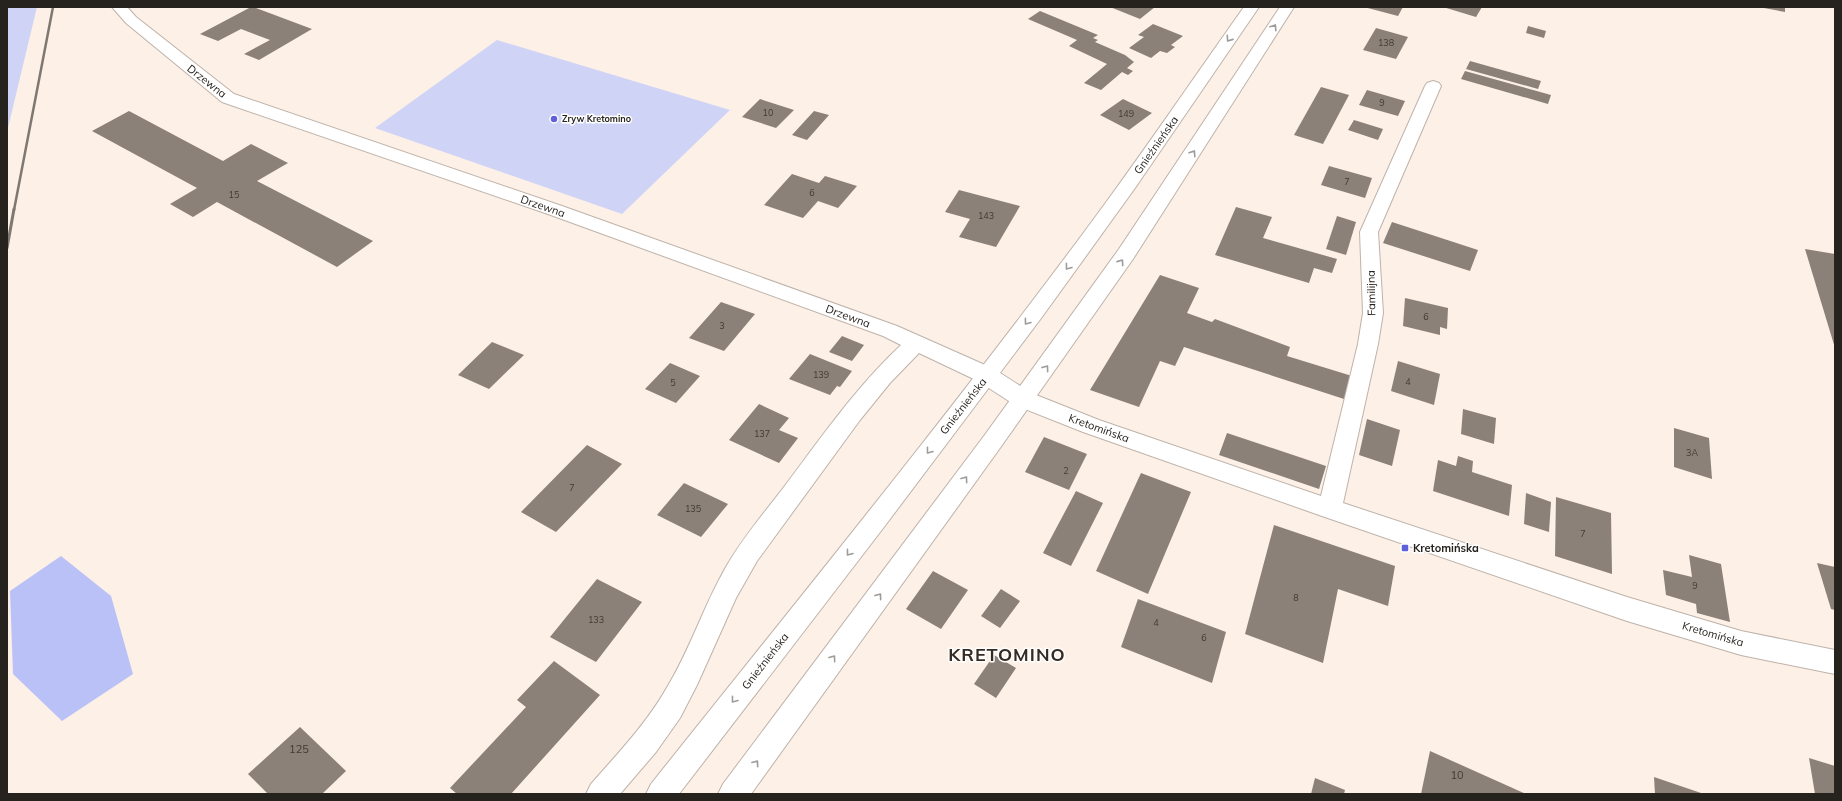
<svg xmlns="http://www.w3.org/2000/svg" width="1842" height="801" font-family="Mulish,sans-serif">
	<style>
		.green { fill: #cfd4f6 }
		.water { fill: #b9c1f7 }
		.building { fill: #8c8178 }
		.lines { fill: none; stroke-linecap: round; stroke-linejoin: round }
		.minor-casing { stroke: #beb2a9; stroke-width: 2 }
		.major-casing { stroke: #beb2a9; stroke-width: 2 }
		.minor { fill: #fff; fill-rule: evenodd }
		.major { fill: #fff; fill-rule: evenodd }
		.rail-far1 { stroke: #7f7872; stroke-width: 2.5 }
		.rail { stroke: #7f7872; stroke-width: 3 }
		.oneway { stroke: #9d9c9a }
		.poi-dot { fill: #5f61da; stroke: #fff; stroke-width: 1.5 }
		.labels { text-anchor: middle; stroke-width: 3; stroke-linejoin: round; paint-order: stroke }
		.number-label { font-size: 9px; fill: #403a34 }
		.far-poi-label { font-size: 9px; font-weight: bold; fill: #26221e; stroke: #fff; text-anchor: start }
		.street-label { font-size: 11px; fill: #26221e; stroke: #fff }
		.poi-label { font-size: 11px; font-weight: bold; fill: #26221e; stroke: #fff; text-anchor: start }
		.near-number-label { font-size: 11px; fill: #403a34 }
		.near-district-label { font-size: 18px; font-weight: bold; letter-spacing: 1px; fill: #342b23; stroke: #fff }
	</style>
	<rect width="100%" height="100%" fill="#fdf0e7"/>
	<g class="green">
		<polygon points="7,7 37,7 7,132"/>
		<polygon points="497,40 730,110 622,214 375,128"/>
	</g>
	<polygon class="water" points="61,556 111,596 133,674 62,721 13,674 10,591"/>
	<g class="building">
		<polygon points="251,7 253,7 312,29 259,60 244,54 270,40 241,29 218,41 200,34"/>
		<polygon points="1110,7 1155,7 1140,19"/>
		<polygon points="1364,7 1403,7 1398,16"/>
		<polygon points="1443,7 1482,7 1476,17"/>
		<polygon points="1765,7 1785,7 1785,12 1764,8"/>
		<polygon points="1040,11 1098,35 1093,38 1098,40 1095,42 1125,55 1134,62 1127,68 1133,71 1128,75 1122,72 1101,90 1084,83 1107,64 1069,46 1077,40 1028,19"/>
		<polygon points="1153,24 1183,36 1171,45 1175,47 1167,53 1160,51 1151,58 1129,48 1144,37 1138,35"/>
		<polygon points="1528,26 1546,31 1544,38 1526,33"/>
		<polygon points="1376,28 1408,37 1396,59 1363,50"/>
		<polygon points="1470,61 1541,81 1538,89 1466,69"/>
		<polygon points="1465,71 1551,95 1548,104 1461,79"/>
		<polygon points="1321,87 1349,95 1323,144 1294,135"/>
		<polygon points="1367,90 1405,101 1398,116 1359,105"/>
		<polygon points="760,99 794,110 776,128 742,117"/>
		<polygon points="1123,99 1152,113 1129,130 1100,115"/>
		<polygon points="129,111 223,161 251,144 288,163 257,181 373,241 337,267 217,202 193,217 170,204 197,188 92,131"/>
		<polygon points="814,111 829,115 807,140 792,135"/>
		<polygon points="1354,120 1383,129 1378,140 1348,130"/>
		<polygon points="1329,166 1372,178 1365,198 1321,185"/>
		<polygon points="792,174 819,183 825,176 857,186 838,208 818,201 803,218 764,205"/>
		<polygon points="959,190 1020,206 996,247 959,237 970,219 945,212"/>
		<polygon points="1236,207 1272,217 1263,238 1337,259 1332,273 1314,268 1309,283 1215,255"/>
		<polygon points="1337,216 1356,222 1346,255 1326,249"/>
		<polygon points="1392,222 1478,250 1470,271 1383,243"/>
		<polygon points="1805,249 1835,254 1835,348"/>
		<polygon points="1160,275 1199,288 1187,313 1212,322 1215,319 1290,347 1287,356 1352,376 1344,399 1184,347 1175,366 1160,361 1139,407 1090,390"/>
		<polygon points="1405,298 1448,308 1447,329 1440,327 1440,335 1403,326"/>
		<polygon points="721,302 755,314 724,351 689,338"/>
		<polygon points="842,336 864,345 852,361 829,352"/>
		<polygon points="492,342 524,355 489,389 458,375"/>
		<polygon points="810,354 852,371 840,387 837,386 830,395 789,379"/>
		<polygon points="1398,361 1440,374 1434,405 1391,391"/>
		<polygon points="670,363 700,376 676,403 645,389"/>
		<polygon points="759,404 789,418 779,430 798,438 779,463 729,440"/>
		<polygon points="1463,409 1496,418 1494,444 1461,434"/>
		<polygon points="1367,419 1400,430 1392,466 1359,455"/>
		<polygon points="1674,428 1709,438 1712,479 1674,467"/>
		<polygon points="1227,433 1326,466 1319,489 1219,455"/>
		<polygon points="1044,437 1087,454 1069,490 1025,472"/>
		<polygon points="587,445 622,464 556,532 521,512"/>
		<polygon points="1458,456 1473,461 1472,472 1512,485 1509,516 1433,491 1438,460 1456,466"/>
		<polygon points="1141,473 1191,492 1148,594 1096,571"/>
		<polygon points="684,483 728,504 701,537 657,515"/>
		<polygon points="1076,491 1103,503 1071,566 1043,553"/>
		<polygon points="1526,493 1551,502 1549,532 1524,524"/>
		<polygon points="1556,497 1611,513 1612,574 1555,556"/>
		<polygon points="1274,525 1395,566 1388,606 1338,589 1323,663 1245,634"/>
		<polygon points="1689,555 1721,564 1730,622 1697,613 1696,604 1666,595 1663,570 1692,577"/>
		<polygon points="1817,563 1835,567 1835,610 1831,609"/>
		<polygon points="933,571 968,590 941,629 906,609"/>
		<polygon points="597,579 642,602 596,662 550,637"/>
		<polygon points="1001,589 1020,601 1000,628 981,616"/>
		<polygon points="1138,599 1226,632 1212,683 1121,647"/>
		<polygon points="994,655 1016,668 996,698 974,684"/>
		<polygon points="554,661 600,695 511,794 457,794 450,788 526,707 517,700"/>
		<polygon points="300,727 346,771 322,794 268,794 248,774"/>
		<polygon points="1430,751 1526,794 1421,794"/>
		<polygon points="1809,758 1835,766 1835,794 1815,794"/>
		<polygon points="1654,777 1704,794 1655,794"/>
		<polygon points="1315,778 1345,790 1344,794 1311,794"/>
	</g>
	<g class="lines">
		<g class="minor-casing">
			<path id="minor" d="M112,7H127L136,17L234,94L562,206L897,326L994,369L1031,393L1099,420L1321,496L1358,344L1363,313L1360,232L1425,86L1427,83L1433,81L1439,83L1441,86L1378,232L1383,313L1378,344L1343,503L1627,597L1741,631L1835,650V674L1741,655L1627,621L1322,516L1083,432L1015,405L978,381L919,353L890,383L860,420L757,561L736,598L697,685L680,718L656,752L620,794H586L591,784C619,752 648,722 669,684C691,647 704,605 726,567C742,539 764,513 784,487C821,438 856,387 901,345L883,336L548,214L222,102L126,23Z"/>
		</g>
		<g class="major-casing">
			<g id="major">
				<path d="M1244,7H1259L1135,188L1042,317L884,527L679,794H646L651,784C796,602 943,422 1082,235C1138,160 1190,83 1244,7Z"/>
				<polygon points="1280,7 1294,7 1133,259 1000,448 751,794 718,794 723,784 984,436 1119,249"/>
			</g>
		</g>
		<use href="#minor" class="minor"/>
		<use href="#major" class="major"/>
		<polyline class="rail-far1" points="14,210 53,7"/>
		<polyline class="rail" points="7,248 14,209"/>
	</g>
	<defs><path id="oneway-chevron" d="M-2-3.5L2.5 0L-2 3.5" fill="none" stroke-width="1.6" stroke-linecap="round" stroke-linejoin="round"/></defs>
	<g class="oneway">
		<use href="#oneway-chevron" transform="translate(1274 27) rotate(-57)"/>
		<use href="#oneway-chevron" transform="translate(1229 39) rotate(125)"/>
		<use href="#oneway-chevron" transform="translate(1193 153) rotate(-57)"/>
		<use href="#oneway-chevron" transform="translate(1121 262) rotate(-55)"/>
		<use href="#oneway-chevron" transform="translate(1068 267) rotate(127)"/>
		<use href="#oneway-chevron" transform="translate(1027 322) rotate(127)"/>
		<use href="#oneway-chevron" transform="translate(1046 368) rotate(-54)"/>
		<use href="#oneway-chevron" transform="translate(929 451) rotate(128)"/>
		<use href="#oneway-chevron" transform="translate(965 479) rotate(-54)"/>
		<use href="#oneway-chevron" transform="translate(849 553) rotate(128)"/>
		<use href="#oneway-chevron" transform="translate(879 596) rotate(-54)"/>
		<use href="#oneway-chevron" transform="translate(833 658) rotate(-54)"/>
		<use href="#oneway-chevron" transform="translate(734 700) rotate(128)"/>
		<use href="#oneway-chevron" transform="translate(756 763) rotate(-54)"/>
	</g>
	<g class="poi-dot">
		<circle cx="554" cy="119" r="4"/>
		<rect x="1401" y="544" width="8" height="8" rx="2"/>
	</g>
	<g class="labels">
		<g class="number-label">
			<text x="1386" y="46">138</text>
			<text x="1382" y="106">9</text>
			<text x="768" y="116">10</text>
			<text x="1126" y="117">149</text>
			<text x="1347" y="185">7</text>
			<text x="812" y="196">6</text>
			<text x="234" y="198">15</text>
			<text x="986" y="219">143</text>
			<text x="1426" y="320">6</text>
			<text x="722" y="329">3</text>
			<text x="821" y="378">139</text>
			<text x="1408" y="385">4</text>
			<text x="673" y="386">5</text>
			<text x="762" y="437">137</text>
			<text x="1692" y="456">3A</text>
			<text x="1066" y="474">2</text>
			<text x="572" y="491">7</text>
			<text x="693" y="512">135</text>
			<text x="1583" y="537">7</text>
			<text x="1695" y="589">9</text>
			<text x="1296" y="601">8</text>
			<text x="596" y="623">133</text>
			<text x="1156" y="626">4</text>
			<text x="1204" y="641">6</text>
		</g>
		<g class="far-poi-label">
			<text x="562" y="122">Zryw Kretomino</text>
		</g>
		<g class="street-label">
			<text transform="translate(207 81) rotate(38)" y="4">Drzewna</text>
			<text transform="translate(1156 145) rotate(-55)" y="4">Gnieźnieńska</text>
			<text transform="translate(543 206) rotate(19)" y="4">Drzewna</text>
			<text transform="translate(1371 293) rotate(-91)" y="4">Familijna</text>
			<text transform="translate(848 316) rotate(20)" y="4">Drzewna</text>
			<text transform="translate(963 406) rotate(-52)" y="4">Gnieźnieńska</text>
			<text transform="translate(1099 428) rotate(20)" y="4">Kretomińska</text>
			<text transform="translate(1713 634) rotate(16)" y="4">Kretomińska</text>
			<text transform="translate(765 661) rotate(-52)" y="4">Gnieźnieńska</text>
		</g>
		<g class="poi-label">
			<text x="1413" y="552">Kretomińska</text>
		</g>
		<g class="near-number-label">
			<text x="299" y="753">125</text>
			<text x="1457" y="779">10</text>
		</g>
		<g class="near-district-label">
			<text x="1007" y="661">KRETOMINO</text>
		</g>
	</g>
	<rect width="1842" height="801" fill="none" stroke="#26221e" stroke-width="16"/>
</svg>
